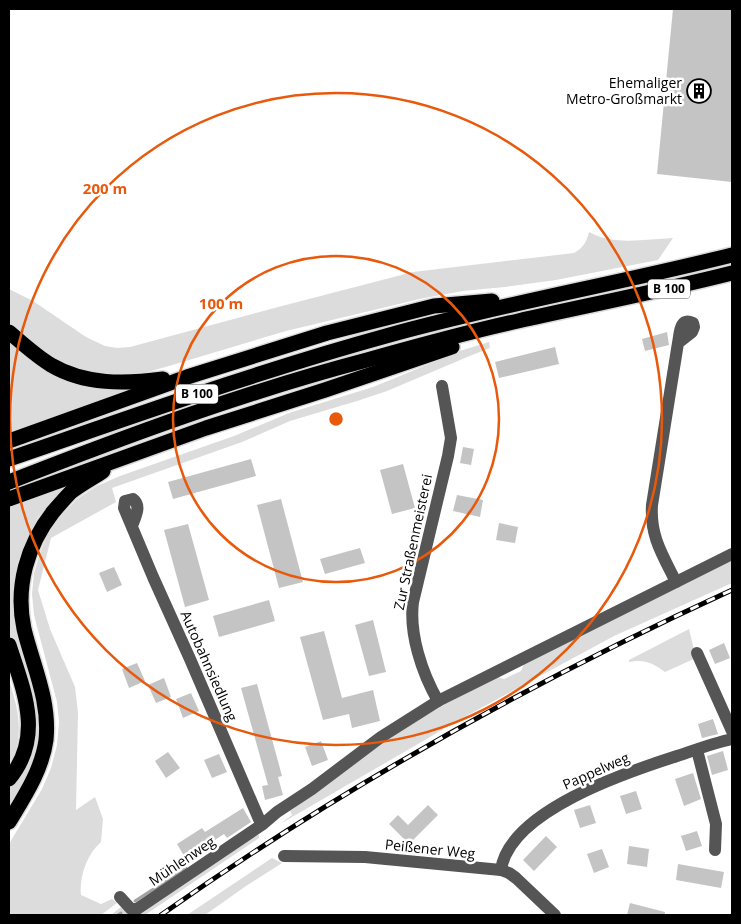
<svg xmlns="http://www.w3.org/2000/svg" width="741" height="924" font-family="'Open Sans',sans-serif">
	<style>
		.green { fill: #dcdcdc }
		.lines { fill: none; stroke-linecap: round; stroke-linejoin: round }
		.stream { stroke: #a3a3a3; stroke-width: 3 }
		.building { fill: #c4c4c4 }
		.highway-casing { stroke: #dbdbdb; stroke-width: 18 }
		.minor { stroke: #555; stroke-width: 12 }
		.highway { stroke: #000; stroke-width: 15 }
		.rail-casing { stroke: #000; stroke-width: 5 }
		.rail { stroke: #fff; stroke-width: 3; stroke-dasharray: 9; stroke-linecap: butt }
		.ring { fill: none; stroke: #e8590c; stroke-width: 2.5 }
		.labels { text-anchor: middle; stroke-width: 5; stroke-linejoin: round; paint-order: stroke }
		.shield { fill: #fff; stroke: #4c4c4c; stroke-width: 1 }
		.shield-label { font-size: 12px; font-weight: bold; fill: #000 }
		.poi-label { font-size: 14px; fill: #000; stroke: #fff; text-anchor: end }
		.street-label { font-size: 14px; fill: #000; stroke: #fff }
		.centre { fill: #e8590c; stroke: #fff; stroke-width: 2.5 }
		.ring-label { font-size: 15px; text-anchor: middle; font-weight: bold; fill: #e8590c; stroke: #fff; stroke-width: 5; stroke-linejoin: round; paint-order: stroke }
	</style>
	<rect width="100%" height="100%" fill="#fff"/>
	<g class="green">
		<path d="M589,232C613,246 646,239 673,238L658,260L556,280L505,287L463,291L424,298L286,331L169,366L144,373L129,375L96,373L81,370L67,364L37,347L9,325V289L33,301L86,337L105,346L117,348L130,347L282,306L413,272L574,253C583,248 586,243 589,232Z"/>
		<polygon points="9,341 78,384 95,388 126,390 127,392 43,421 9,434"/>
		<path d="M489,342L490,348L472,355L387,391L357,401L290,421L242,442L112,488L116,502L51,538L38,590L50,629L75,687L78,713L76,810L95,797L103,819L101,842C87,854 79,877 81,895L101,904L112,899L117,903L101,915H9V844L42,789L51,768L57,745L59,722L57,702L34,615L32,594L34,573L40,553L48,534L61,516L77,499L97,486L120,476L234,436L289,413L373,387L439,360L440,357Z"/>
		<polygon points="65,486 65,488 55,497 38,517 24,545 17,564 14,596 38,697 40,735 33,765 9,811 9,786 29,701 9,636 9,506"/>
		<polygon points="732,559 732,583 614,636 468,715 280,824 292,815 290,811 402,729 440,707 498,677 504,679 521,671 524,664"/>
		<path d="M689,629L696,658L665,672C653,663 644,659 629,662V660Z"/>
		<path d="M9,680C16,702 23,725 16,749C15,754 11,759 9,763Z"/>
		<polygon points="255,834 259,835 259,838 145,915 111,915 121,907 130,915"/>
		<polygon points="272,858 282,863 246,886 205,915 187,915"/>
	</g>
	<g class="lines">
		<g class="stream">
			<polyline points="135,901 186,868"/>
			<polyline points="118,915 121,913"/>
		</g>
	</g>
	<g class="building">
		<polygon points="673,9 732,9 732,182 657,174"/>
		<polygon points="667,332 669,345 645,351 642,339"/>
		<polygon points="555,347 559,364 499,378 495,362"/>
		<polygon points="463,447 474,449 471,465 460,463"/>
		<polygon points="251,459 256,476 173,499 168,482"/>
		<polygon points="403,464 415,508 392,514 380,470"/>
		<polygon points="457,495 483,500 480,517 453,511"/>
		<polygon points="281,499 303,582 279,588 257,505"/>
		<polygon points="499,523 518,527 515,543 496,540"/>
		<polygon points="188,524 209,600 185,607 164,530"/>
		<polygon points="360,548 365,563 325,574 320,559"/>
		<polygon points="114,567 122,585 107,592 99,573"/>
		<polygon points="269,600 275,621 219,637 213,616"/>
		<polygon points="373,620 386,672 369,676 355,625"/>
		<polygon points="324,631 342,698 373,690 380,721 352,728 349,714 323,720 300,637"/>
		<polygon points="724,643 730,658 715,664 709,650"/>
		<polygon points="137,663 145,681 129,688 122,669"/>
		<polygon points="164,678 171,697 156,703 148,685"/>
		<polygon points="257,684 282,776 278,777 283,795 265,800 262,786 268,785 241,688"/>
		<polygon points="191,693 199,711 183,718 176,699"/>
		<polygon points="713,719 718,734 702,738 698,724"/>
		<polygon points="321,741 328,760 312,766 305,747"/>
		<polygon points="723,751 728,770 712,775 707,756"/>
		<polygon points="168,752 180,768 166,778 155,761"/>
		<polygon points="219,754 227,772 212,778 204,760"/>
		<polygon points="693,773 701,799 684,806 675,779"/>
		<polygon points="636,791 642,809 626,814 620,796"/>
		<polygon points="428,805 438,815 409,844 389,824 398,815 408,825"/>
		<polygon points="590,805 596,823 580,828 574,810"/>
		<polygon points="243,808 251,822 227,838 224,834 186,859 177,844 202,828 205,832"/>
		<polygon points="697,831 702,846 686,851 681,836"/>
		<polygon points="546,836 557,847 534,871 523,860"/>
		<polygon points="629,846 649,849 647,867 627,864"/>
		<polygon points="602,849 609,867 594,873 587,854"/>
		<polygon points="678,864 724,872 721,888 676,880"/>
		<polygon points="630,903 665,912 665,915 627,915"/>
	</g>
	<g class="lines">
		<g class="highway-casing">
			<g id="highway">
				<path d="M9,332C22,343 36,356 51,365C85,385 125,384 163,379"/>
				<polyline points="9,441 187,377 327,333 434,306 492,301"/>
				<path d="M9,459C134,416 259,371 386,336C500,304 617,284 732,255"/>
				<path d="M9,482C126,436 245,392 367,360C417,346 467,332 518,321C589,305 661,291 732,273"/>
				<polyline points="9,499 206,428 325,390 452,347"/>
				<path d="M9,645C24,691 44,737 9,779"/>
				<path d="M9,822C24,797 42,770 46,740C50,700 33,666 24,629C15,587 27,545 53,512C59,505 65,498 71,492C81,484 93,478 103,471"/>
			</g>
		</g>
		<g class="minor">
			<path d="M132,526C135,517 142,506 133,499L125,501L124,508L153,577L190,659L259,819"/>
			<path d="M676,582C662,554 650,536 652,505L678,343C680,334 679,317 693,323L694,327L692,332L678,343"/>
			<polyline points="697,653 732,731"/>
			<path d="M438,701C422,673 409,634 413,602L448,456L451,438L442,386"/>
			<polyline points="697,750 716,824 715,850"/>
			<polyline points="284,856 365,857 501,870 509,873 516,878 555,915"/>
			<path d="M501,870C509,811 627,772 677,756C695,750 714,743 732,739"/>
			<polyline points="120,897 131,909 137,909 263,824 277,812 312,789 381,737 438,701 732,554"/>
		</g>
		<use href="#highway" class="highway"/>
		<g class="rail-casing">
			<path id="rail" d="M161,915C340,789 533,681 732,590"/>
		</g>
		<use href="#rail" class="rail"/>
	</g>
	<g class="ring">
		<circle cx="336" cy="419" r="163"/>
		<circle cx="336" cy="419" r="326"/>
	</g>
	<defs>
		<g id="building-ring" transform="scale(1.25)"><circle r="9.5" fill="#fff" stroke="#000" stroke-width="1.5"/><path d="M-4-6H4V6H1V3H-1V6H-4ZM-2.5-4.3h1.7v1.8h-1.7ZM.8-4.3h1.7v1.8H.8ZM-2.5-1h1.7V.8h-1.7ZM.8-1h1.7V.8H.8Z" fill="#000"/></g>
	</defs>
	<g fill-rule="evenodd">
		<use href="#building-ring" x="699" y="91"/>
	</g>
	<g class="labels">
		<g class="shield">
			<rect x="648" y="279.5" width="42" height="19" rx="4"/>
			<rect x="176" y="384.5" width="42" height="19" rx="4"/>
		</g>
		<g class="shield-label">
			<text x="669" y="293">B 100</text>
			<text x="197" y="398">B 100</text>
		</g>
		<g class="poi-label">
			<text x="682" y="88">Ehemaliger<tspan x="682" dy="16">Metro-Großmarkt</tspan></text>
		</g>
		<g class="street-label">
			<text transform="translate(413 542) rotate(-78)" y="5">Zur Straßenmeisterei</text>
			<text transform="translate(209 666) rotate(66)" y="5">Autobahnsiedlung</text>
			<text transform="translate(596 771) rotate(-24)" y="5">Pappelweg</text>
			<text transform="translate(430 849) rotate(6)" y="5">Peißener Weg</text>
			<text transform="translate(182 861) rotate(-34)" y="5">Mühlenweg</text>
		</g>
	</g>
	<circle cx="336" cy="419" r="8" class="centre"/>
	<g class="ring-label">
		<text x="105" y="194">200 m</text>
		<text x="221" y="309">100 m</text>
	</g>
	<rect width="741" height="924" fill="none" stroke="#000000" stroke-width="20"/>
</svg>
